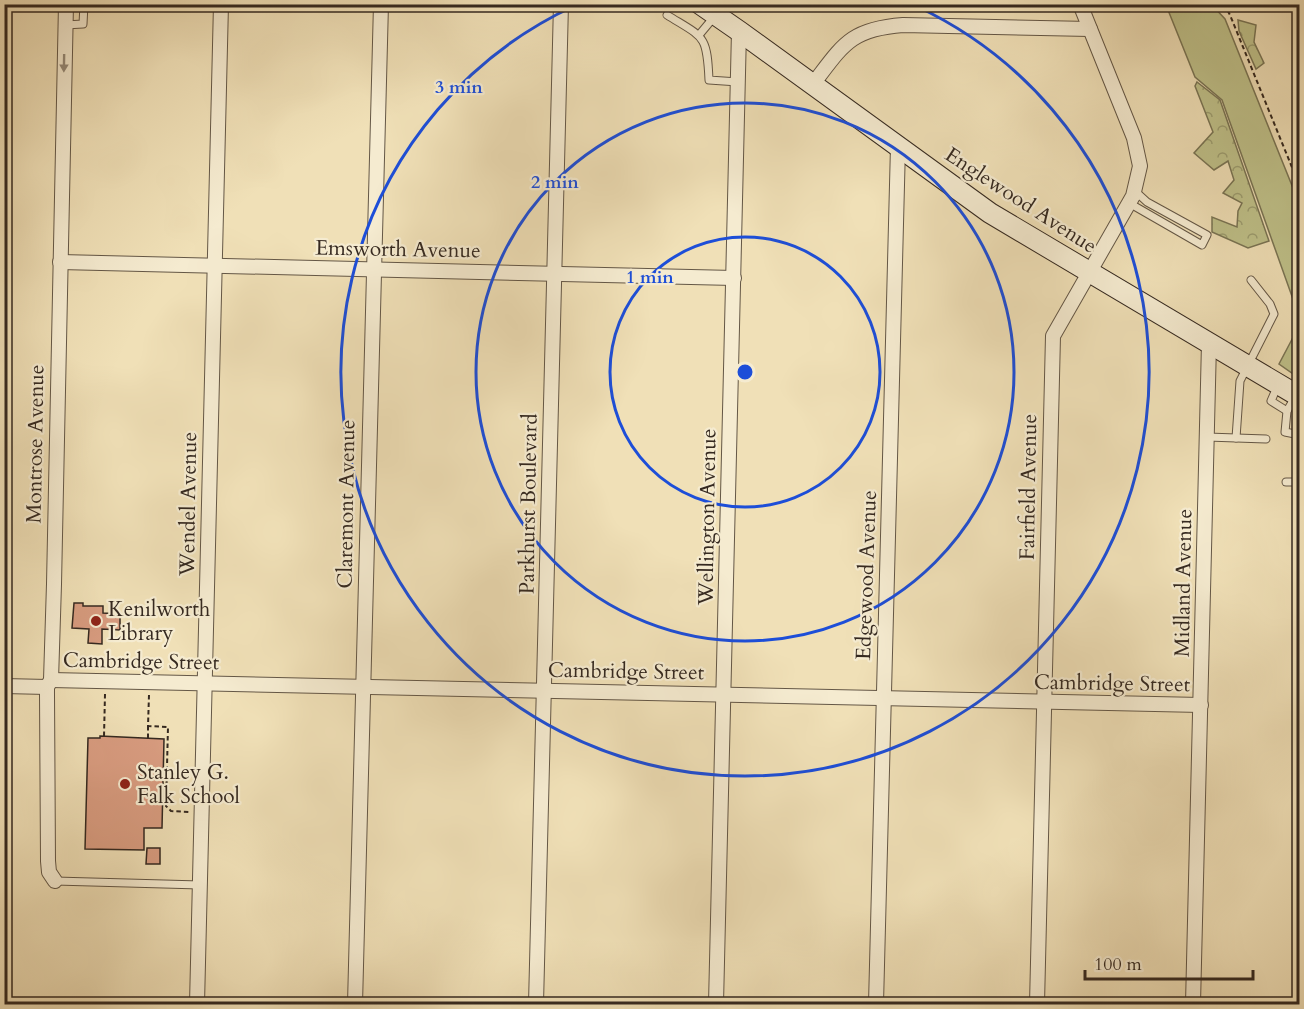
<svg xmlns="http://www.w3.org/2000/svg" width="1304" height="1009" font-family="Cardo,serif">
	<style>
		.grass { fill: #bfc18a; stroke: #7a7555; stroke-width: 1.5 }
		.forest { fill: url(#forest-crowns); stroke: #7a7555; stroke-width: 1.5 }
		.building { fill: #d89c80; stroke: #352920; stroke-width: 1.5 }
		.lines { fill: none; stroke-linecap: round; stroke-linejoin: round }
		.lane-casing { stroke: #645746; stroke-width: 9 }
		.street-casing { stroke: #645746; stroke-width: 16 }
		.secondary-casing { stroke: #352920; stroke-width: 22 }
		.path { stroke: #352920; stroke-width: 2; stroke-dasharray: 4.5 3; stroke-linecap: butt }
		.lane { stroke: #f5ebd0; stroke-width: 7 }
		.street { stroke: #f5ebd0; stroke-width: 14 }
		.secondary { stroke: #f5ebd0; stroke-width: 20 }
		.oneway { fill: #958a78 }
		.ring { fill: none; stroke: #1d4ed8; stroke-width: 3 }
		.poi-dot { fill: #8f2418; stroke: #f5ebd0; stroke-width: 2 }
		.labels { text-anchor: middle; stroke-width: 4.5; stroke-linejoin: round; paint-order: stroke }
		.street-label { font-size: 21px; fill: #352920; stroke: #f5ebd0 }
		.poi-label { font-size: 21px; fill: #352920; stroke: #f5ebd0; text-anchor: start }
		.centre { fill: #1d4ed8; stroke: #f5ebd0; stroke-width: 3 }
		.ring-label { font-size: 18px; text-anchor: middle; font-weight: bold; fill: #1d4ed8; stroke: #f5ebd0; stroke-width: 4.5; stroke-linejoin: round; paint-order: stroke }
	</style>
	<defs>
		<pattern id="forest-crowns" width="20" height="18" patternUnits="userSpaceOnUse" patternTransform="scale(1.5)"><rect width="20" height="18" fill="#bfc18a"/><path d="M2 6a3 3 0 1 1 6 0M12 15a3 3 0 1 1 6 0" fill="none" stroke="#9c9d70"/></pattern>
	</defs>
	<rect width="100%" height="100%" fill="#f0e0b7"/>
	<filter id="stains"><feTurbulence type="fractalNoise" baseFrequency=".00333" numOctaves="4"/><feColorMatrix values="0 0 0 0 .2 0 0 0 0 .09 0 0 0 0 .02 0 0 0 .5 -.17"/></filter>
	<radialGradient id="worn" r=".72"><stop offset=".6" stop-color="#630" stop-opacity="0"/><stop offset="1" stop-color="#630" stop-opacity=".3"/></radialGradient>
	<g class="grass">
		<polygon points="1166,5 1212,5 1225,19 1299,203 1299,316 1222,100 1195,77"/>
		<polygon points="1299,326 1299,378 1279,364"/>
	</g>
	<g class="forest">
		<polygon points="1238,20 1256,25 1254,42 1264,63 1256,69 1239,31"/>
		<polygon points="1197,82 1220,100 1269,241 1248,248 1212,232 1212,217 1237,227 1238,211 1242,203 1223,193 1234,180 1228,161 1214,170 1194,153 1213,132 1195,86"/>
	</g>
	<g class="building">
		<polygon points="74,603 83,603 83,606 103,606 103,613 120,614 120,630 102,629 102,644 88,643 89,629 72,628"/>
		<polygon points="100,736 164,739 162,828 144,828 144,850 85,849 88,738 100,738"/>
		<polygon points="147,848 160,848 160,864 146,864"/>
	</g>
	<g class="lines">
		<g class="lane-casing">
			<g id="lane">
				<path d="M667,15C704,38 707,34 709,80L738,82"/>
				<polyline points="65,25 83,24 84,4"/>
				<polyline points="699,35 714,17"/>
				<polyline points="1129,203 1202,245 1207,235 1147,202 1135,191"/>
				<polyline points="1277,387 1271,401 1287,411"/>
				<polyline points="1295,397 1287,411 1285,432 1300,435"/>
				<polyline points="1207,437 1266,439"/>
				<polyline points="1236,438 1240,381 1274,314 1270,304 1251,280"/>
				<polyline points="1286,482 1300,482"/>
				<polyline points="55,881 200,885"/>
			</g>
		</g>
		<g class="street-casing">
			<g id="street">
				<path d="M813,84C843,45 850,29 903,25L1090,29"/>
				<polyline points="60,262 734,278"/>
				<polyline points="51,680 1201,705"/>
				<polyline points="4,686 47,687"/>
				<polyline points="55,881 49,872 48,861 47,694 47,687 51,680 54,584 66,4"/>
				<polyline points="197,1004 221,4"/>
				<polyline points="355,1004 381,4"/>
				<polyline points="536,1004 561,4"/>
				<polyline points="716,1004 739,31"/>
				<polyline points="876,1004 898,146"/>
				<polyline points="1037,1004 1053,336 1133,196 1140,166 1134,138 1080,4"/>
				<polyline points="1193,1004 1209,343"/>
			</g>
		</g>
		<g class="secondary-casing">
			<polyline id="secondary" points="700,4 739,31 990,213 1300,397"/>
		</g>
		<g class="path">
			<polyline points="1224,4 1230,15 1300,187"/>
			<polyline points="149,695 148,726 168,727 166,806 171,811 189,812"/>
			<polyline points="104,736 105,694"/>
			<polyline points="148,738 148,726"/>
		</g>
		<use href="#lane" class="lane"/>
		<use href="#street" class="street"/>
		<use href="#secondary" class="secondary"/>
	</g>
	<defs><path id="oneway-solid" d="M-6-.8H1V-3.2L6.5 0L1 3.2V.8H-6Z" transform="scale(1.5)"/></defs>
	<use class="oneway" href="#oneway-solid" transform="translate(64 63) rotate(91)"/>
	<g class="ring">
		<circle cx="745" cy="372" r="135"/>
		<circle cx="745" cy="372" r="269"/>
		<path d="M916 6A404 404 0 1 1 574 6"/>
	</g>
	<g class="poi-dot">
		<circle cx="96" cy="621" r="6"/>
		<circle cx="125" cy="784" r="6"/>
	</g>
	<g class="labels">
		<g class="street-label">
			<text transform="translate(1021 200) rotate(33)" y="7">Englewood Avenue</text>
			<text transform="translate(398 249) rotate(1)" y="7">Emsworth Avenue</text>
			<text transform="translate(35 444) rotate(-89)" y="7">Montrose Avenue</text>
			<text transform="translate(1028 487) rotate(-89)" y="7">Fairfield Avenue</text>
			<text transform="translate(188 504) rotate(-89)" y="7">Wendel Avenue</text>
			<text transform="translate(346 504) rotate(-89)" y="7">Claremont Avenue</text>
			<text transform="translate(528 504) rotate(-89)" y="7">Parkhurst Boulevard</text>
			<text transform="translate(707 517) rotate(-89)" y="7">Wellington Avenue</text>
			<text transform="translate(866 575) rotate(-88)" y="7">Edgewood Avenue</text>
			<text transform="translate(1183 583) rotate(-89)" y="7">Midland Avenue</text>
			<text transform="translate(141 661) rotate(1)" y="7">Cambridge Street</text>
			<text transform="translate(626 671) rotate(1)" y="7">Cambridge Street</text>
			<text transform="translate(1112 683) rotate(1)" y="7">Cambridge Street</text>
		</g>
		<g class="poi-label">
			<text x="108" y="616">Kenilworth<tspan x="108" dy="24">Library</tspan></text>
			<text x="137" y="779">Stanley G.<tspan x="137" dy="24">Falk School</tspan></text>
		</g>
	</g>
	<circle cx="745" cy="372" r="9" class="centre"/>
	<g class="ring-label">
		<text x="459" y="93">3 min</text>
		<text x="555" y="188">2 min</text>
		<text x="650" y="283">1 min</text>
	</g>
	<rect width="1304" height="1009" fill="none" stroke="#f0e0b7" stroke-width="24"/>
	<rect x="6" y="6" width="1292" height="997" fill="none" stroke="#352920" stroke-width="3"/>
	<rect x="12" y="12" width="1280" height="985" fill="none" stroke="#352920" stroke-width="1.5"/>
	<path d="M1085 970v9h168v-9" fill="none" stroke="#352920" stroke-width="3"/>
	<text x="1094" y="970" font-size="18" fill="#352920" stroke="#f5ebd0" stroke-width="4.5" paint-order="stroke">100 m</text>
	<rect width="100%" height="100%" filter="url(#stains)"/>
	<rect width="100%" height="100%" fill="url(#worn)"/>
</svg>
